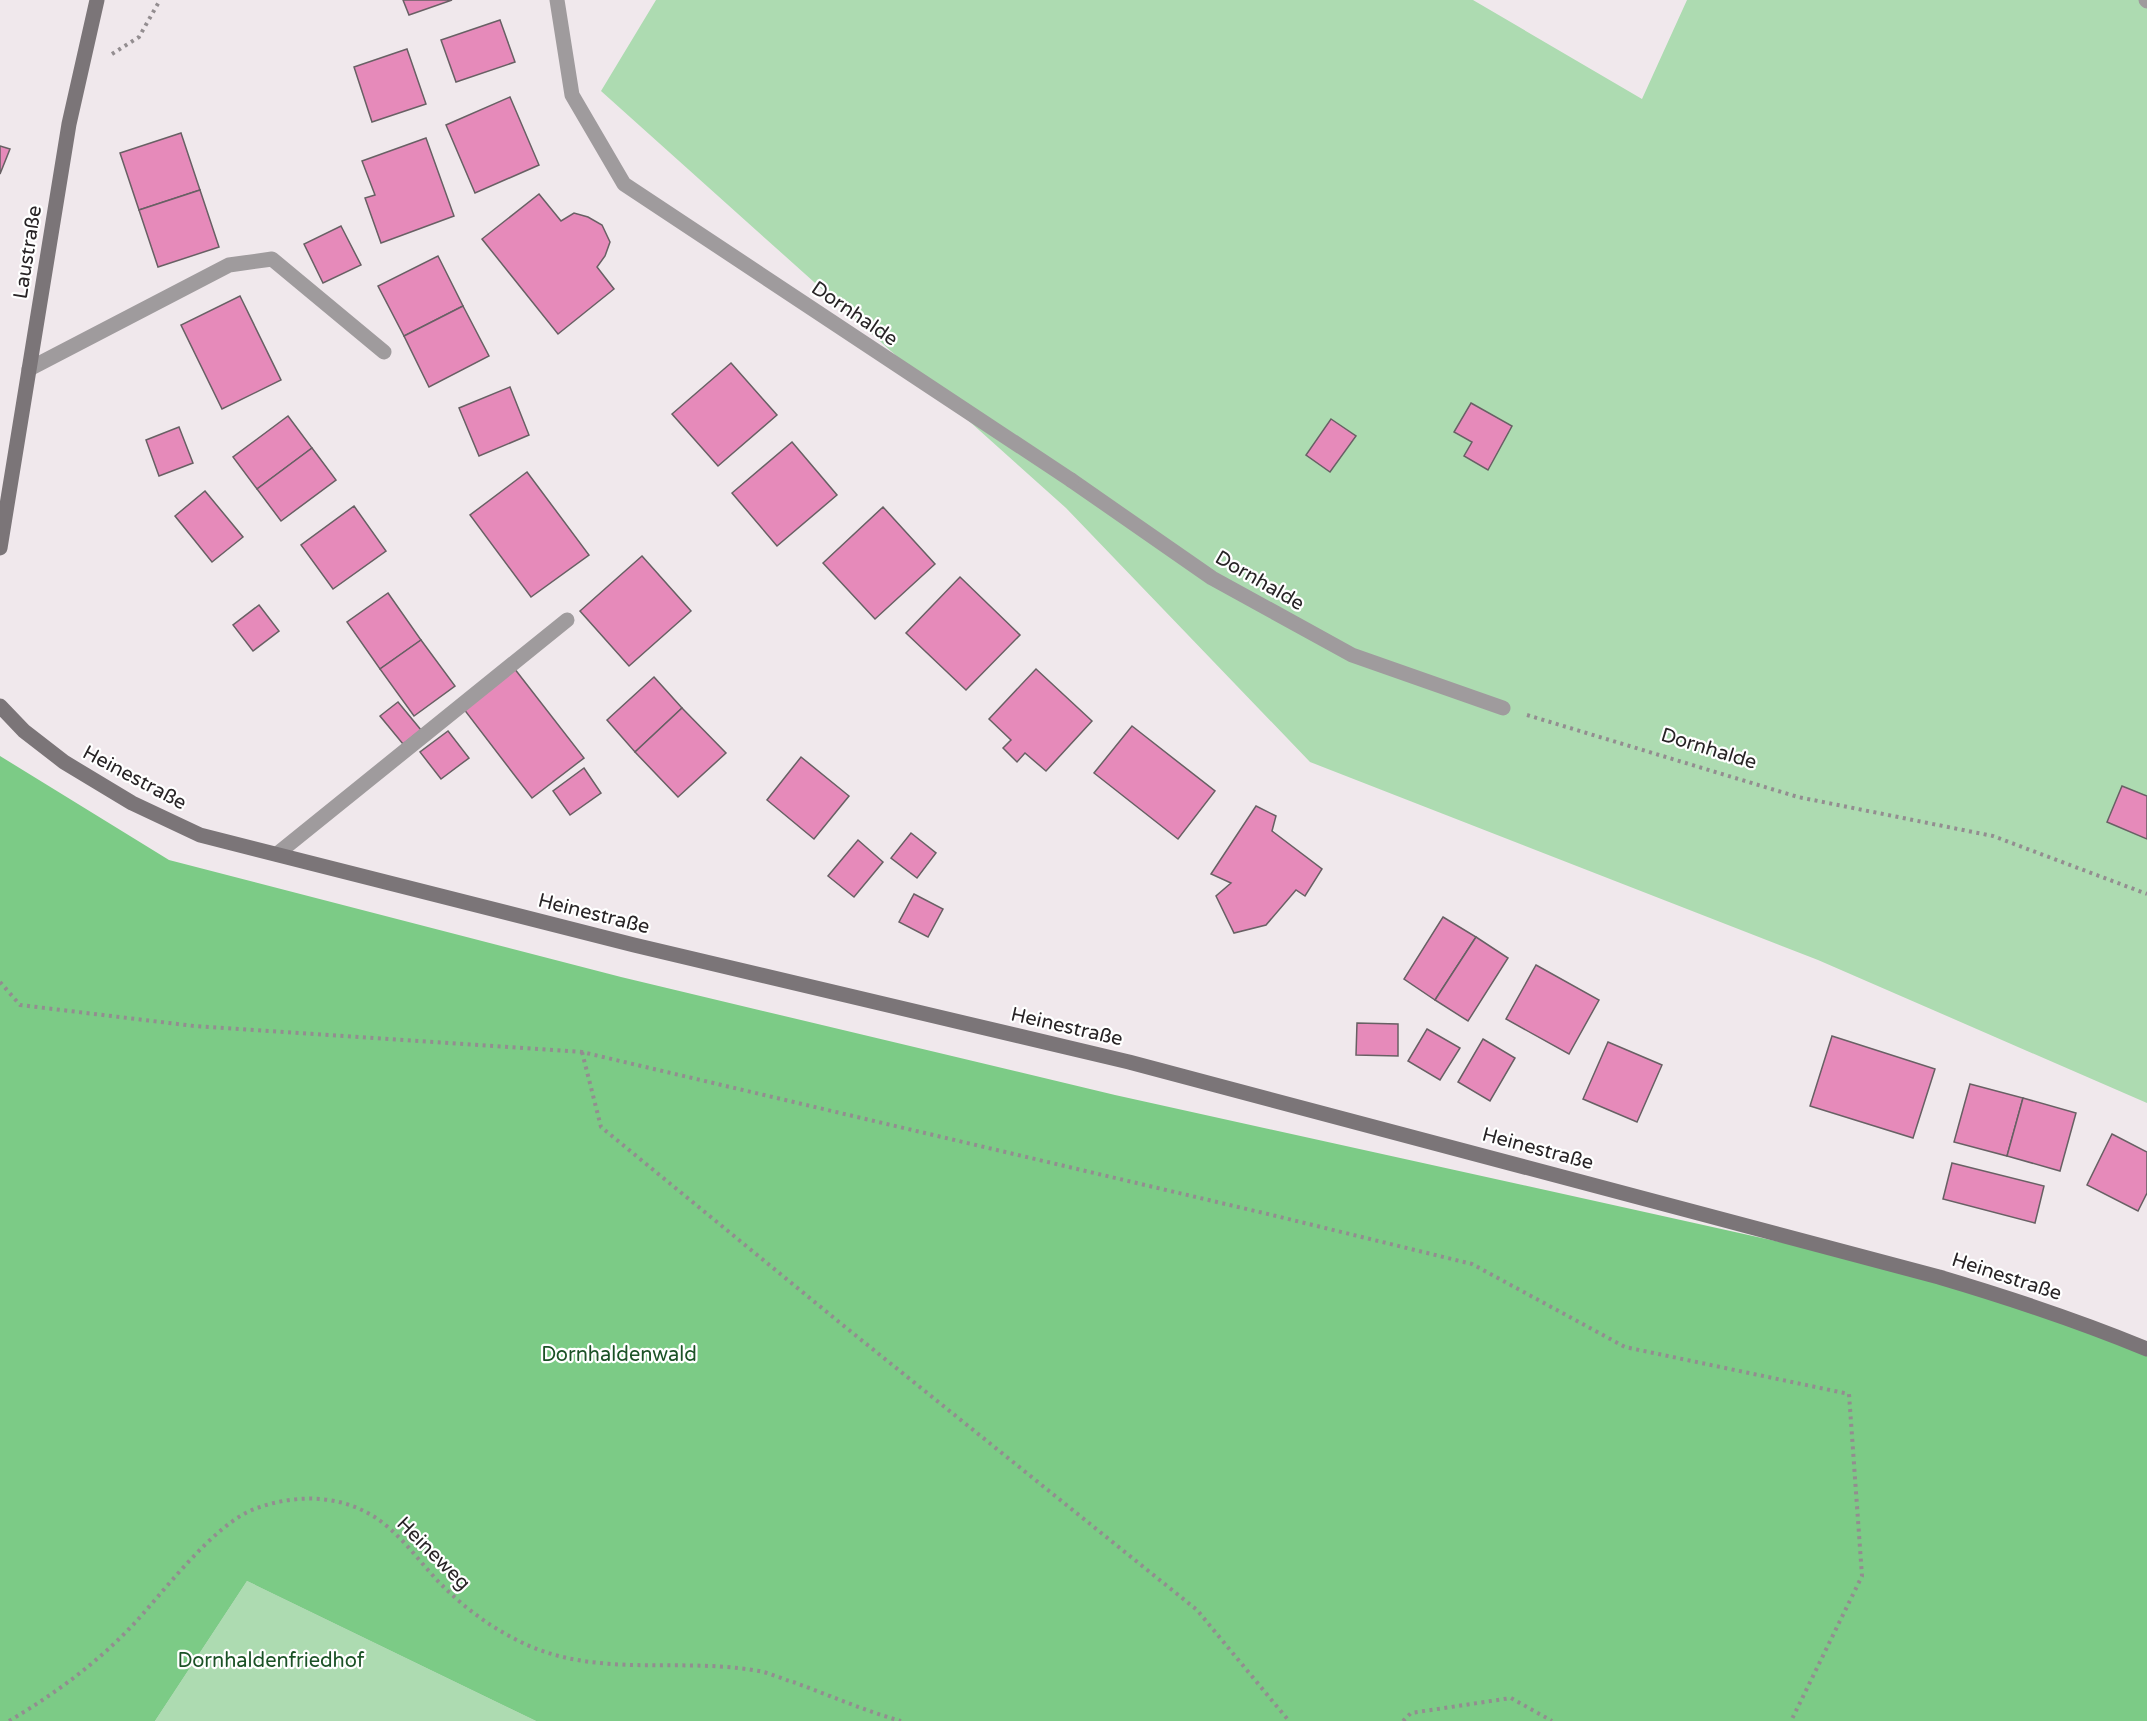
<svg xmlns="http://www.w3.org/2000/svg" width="2147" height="1721" font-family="'Varela Round',sans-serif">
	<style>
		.green { fill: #addbb1 }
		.forest { fill: #7ccb86 }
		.building { fill: #e68aba; stroke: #686064; stroke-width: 1.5 }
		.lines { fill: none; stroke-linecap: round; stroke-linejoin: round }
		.path { stroke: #938d90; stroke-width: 4; stroke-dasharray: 3 4.5; stroke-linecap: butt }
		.service { stroke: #9f9b9d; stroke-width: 15 }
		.minor { stroke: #9f9b9d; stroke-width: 15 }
		.secondary { stroke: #7b7578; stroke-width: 15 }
		.labels { text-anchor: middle; stroke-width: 4.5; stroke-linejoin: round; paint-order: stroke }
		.street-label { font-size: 20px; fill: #282426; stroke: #fff }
		.park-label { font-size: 20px; fill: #1b5226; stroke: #fff }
	</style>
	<rect width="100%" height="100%" fill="#f0e8ec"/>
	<g class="green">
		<polygon points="656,0 1473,0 1642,99 1687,0 2147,0 2147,1103 1818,960 1310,762 1066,508 601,91"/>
		<polygon points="247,1581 536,1721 155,1721"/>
	</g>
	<polygon class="forest" points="0,756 169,860 621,977 1115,1095 1939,1277 2147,1349 2147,1721 536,1721 247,1581 155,1721 0,1721"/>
	<g class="building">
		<polygon points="403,0 452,0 409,15"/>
		<polygon points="500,20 515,62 456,82 441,40"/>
		<polygon points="407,49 426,104 372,122 354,67"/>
		<polygon points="510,97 539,165 475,193 446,125"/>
		<polygon points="181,133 200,190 139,210 120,153"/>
		<polygon points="426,138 454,216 381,243 365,198 375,195 362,161"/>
		<polygon points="0,146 10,149 0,174"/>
		<polygon points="200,190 219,247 158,267 139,210"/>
		<polygon points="539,194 561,221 574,213 588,217 602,225 610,242 605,256 597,267 614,289 558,334 482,239"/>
		<polygon points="341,226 361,265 323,283 304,244"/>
		<polygon points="438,256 463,306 404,336 378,286"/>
		<polygon points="240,296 281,380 222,409 181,325"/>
		<polygon points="463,306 489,356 429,387 404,336"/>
		<polygon points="731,363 777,415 718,466 672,414"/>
		<polygon points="510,387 529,435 479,456 459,408"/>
		<polygon points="1471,403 1512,426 1488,470 1464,456 1472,442 1454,432"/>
		<polygon points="288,416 312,448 257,489 233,457"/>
		<polygon points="1331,419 1356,436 1330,472 1306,455"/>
		<polygon points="179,427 193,463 159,476 146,440"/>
		<polygon points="792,442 837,495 777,546 732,493"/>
		<polygon points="312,448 336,480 281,521 257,489"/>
		<polygon points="527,472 589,555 531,597 470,515"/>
		<polygon points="205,491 243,537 212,562 175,516"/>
		<polygon points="354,506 386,551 333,589 301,545"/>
		<polygon points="883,507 935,564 875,619 823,563"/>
		<polygon points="642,556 691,611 629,666 580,611"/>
		<polygon points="960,577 1020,635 966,690 906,633"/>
		<polygon points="388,593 421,640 380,669 347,622"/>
		<polygon points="259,605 279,631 253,651 233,625"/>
		<polygon points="421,640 455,686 414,716 380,669"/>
		<polygon points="514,668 584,758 532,798 463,708"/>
		<polygon points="1036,669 1092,721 1046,771 1025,753 1017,762 1003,748 1011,740 989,719"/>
		<polygon points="654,677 682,708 635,752 607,720"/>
		<polygon points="398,702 421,730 403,744 380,716"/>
		<polygon points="682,708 726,753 678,797 635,752"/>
		<polygon points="1132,726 1215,791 1178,839 1094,773"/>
		<polygon points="448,731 469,758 441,779 420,752"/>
		<polygon points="801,757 849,796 814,839 767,800"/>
		<polygon points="584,768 601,793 570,815 553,791"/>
		<polygon points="2122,786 2147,796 2147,839 2107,822"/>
		<polygon points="1256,806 1276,816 1272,831 1322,869 1305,896 1296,890 1266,925 1234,933 1216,896 1231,883 1211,874"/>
		<polygon points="911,833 936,853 917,878 891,858"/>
		<polygon points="858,840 883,862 854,897 828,876"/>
		<polygon points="914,894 943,909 928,937 899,922"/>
		<polygon points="1443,917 1476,937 1435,1000 1404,979"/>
		<polygon points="1476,937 1508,958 1468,1021 1435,1000"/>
		<polygon points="1536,965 1599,1000 1569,1054 1506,1019"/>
		<polygon points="1357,1023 1398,1024 1398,1056 1356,1055"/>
		<polygon points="1427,1029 1460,1048 1440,1080 1408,1061"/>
		<polygon points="1832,1036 1935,1069 1913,1138 1810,1106"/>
		<polygon points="1483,1039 1515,1058 1490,1101 1458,1082"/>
		<polygon points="1608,1042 1662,1065 1637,1122 1583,1099"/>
		<polygon points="1970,1084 2023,1098 2007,1156 1954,1142"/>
		<polygon points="2023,1098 2076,1113 2060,1171 2007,1156"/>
		<polygon points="2112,1134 2147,1152 2147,1193 2138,1211 2087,1185"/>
		<polygon points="1952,1163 2044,1186 2035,1223 1943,1199"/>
	</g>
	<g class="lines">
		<g class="path">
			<polyline points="112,54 139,37 160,0"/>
			<polyline points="1527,715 1798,797 1993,836 2147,894"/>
			<polyline points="0,982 20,1005 194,1026 582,1052 1272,1215 1472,1264 1625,1347 1849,1394 1862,1576 1791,1721"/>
			<polyline points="582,1052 601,1127 839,1322 1197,1610 1289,1721"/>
			<path d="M9,1721C53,1695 93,1666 129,1629C162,1595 213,1523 257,1508C302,1492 352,1495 389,1528C411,1547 428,1573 450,1593C468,1610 490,1626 513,1638C592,1681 675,1656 759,1671C770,1673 782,1679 793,1682C829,1695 865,1711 901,1721"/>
			<polyline points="1403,1721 1411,1713 1511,1698 1552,1721"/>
		</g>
		<g class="service">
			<polyline points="2146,0 2147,1"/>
			<polyline points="29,369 229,265 272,259 384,352"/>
			<polyline points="1071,480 1212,578 1352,655 1503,708"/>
			<polyline points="277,854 567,620"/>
		</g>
		<polyline class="minor" points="557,0 572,95 624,184 1071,480"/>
		<g class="secondary">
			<polyline points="0,548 69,124 97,0"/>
			<path d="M0,706L24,731L64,762L132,803L200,835L634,945L1129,1062L1939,1277C2010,1298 2079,1321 2147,1349"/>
		</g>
	</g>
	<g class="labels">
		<g class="street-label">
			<text transform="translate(27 252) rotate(-81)" y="7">Laustraße</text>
			<text transform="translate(855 313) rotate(34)" y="7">Dornhalde</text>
			<text transform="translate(1260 580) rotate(30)" y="7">Dornhalde</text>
			<text transform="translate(1709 748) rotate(17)" y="7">Dornhalde</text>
			<text transform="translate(135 777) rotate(28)" y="7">Heinestraße</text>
			<text transform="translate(594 913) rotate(14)" y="7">Heinestraße</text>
			<text transform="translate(1067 1026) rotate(13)" y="7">Heinestraße</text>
			<text transform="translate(1538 1148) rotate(15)" y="7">Heinestraße</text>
			<text transform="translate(2007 1276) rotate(18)" y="7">Heinestraße</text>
			<text transform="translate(434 1553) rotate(45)" y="7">Heineweg</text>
		</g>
		<g class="park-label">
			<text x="619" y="1361">Dornhaldenwald</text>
			<text x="271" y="1667">Dornhaldenfriedhof</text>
		</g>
	</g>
</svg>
